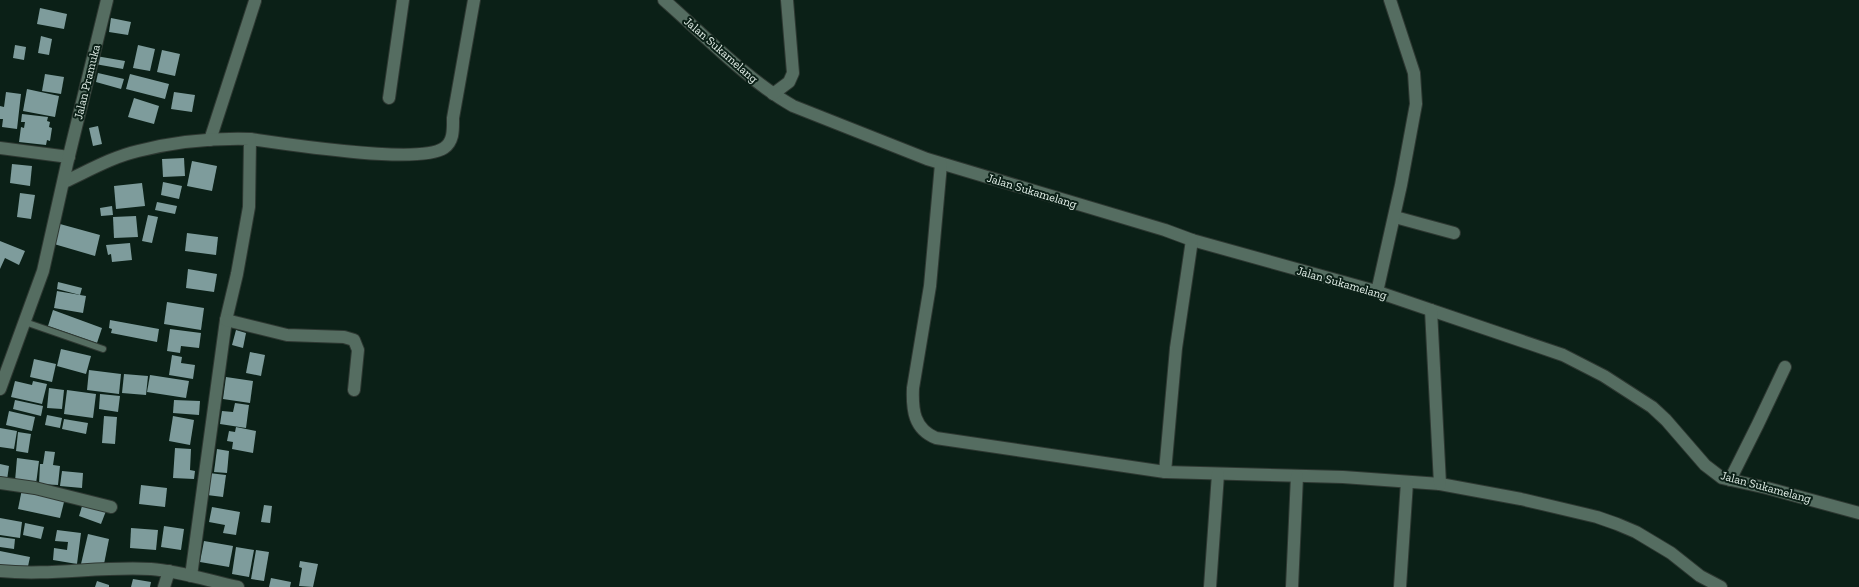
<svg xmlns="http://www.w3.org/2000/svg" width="1859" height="587" font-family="'Zilla Slab',serif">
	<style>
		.building { fill: #7e9c9c }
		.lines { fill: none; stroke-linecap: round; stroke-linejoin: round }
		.lane-casing { stroke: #2e3832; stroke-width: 8 }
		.street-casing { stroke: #2e3832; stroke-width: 14 }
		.lane { stroke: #556d61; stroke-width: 6 }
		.street { stroke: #556d61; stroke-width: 12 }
		.labels { text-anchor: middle; stroke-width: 4; stroke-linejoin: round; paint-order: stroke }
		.street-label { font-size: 12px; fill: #e5f2eb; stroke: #0b2017 }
	</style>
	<rect width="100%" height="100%" fill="#0b2017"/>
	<g class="building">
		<polygon points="40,8 67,14 64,29 37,24"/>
		<polygon points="111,18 131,22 128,35 109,32"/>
		<polygon points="41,36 52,39 49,55 38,53"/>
		<polygon points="15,45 26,47 24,60 13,58"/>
		<polygon points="138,45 155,49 150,71 133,68"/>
		<polygon points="162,50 180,54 175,76 157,72"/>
		<polygon points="96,56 125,61 123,69 95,64"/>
		<polygon points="98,73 124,79 121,89 96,82"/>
		<polygon points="45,74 64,77 61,94 42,91"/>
		<polygon points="130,74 169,84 165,99 126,89"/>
		<polygon points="27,89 59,96 55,117 23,111"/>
		<polygon points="6,92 21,94 17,129 2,127 3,119 0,119 0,106 4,107"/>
		<polygon points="174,92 195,95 192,112 171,109"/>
		<polygon points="134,98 159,106 154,124 128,117"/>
		<polygon points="22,114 48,117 47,121 50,122 49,127 52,128 50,141 47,140 46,145 19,142 21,127 24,128 25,122 21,122"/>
		<polygon points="98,126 102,144 93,146 89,128"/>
		<polygon points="184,158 185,176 163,177 162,159"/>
		<polygon points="192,161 217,166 212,191 187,186"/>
		<polygon points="12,164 32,166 30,186 10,183"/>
		<polygon points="163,182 182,186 179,199 161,195"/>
		<polygon points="142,183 145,206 116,209 114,186"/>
		<polygon points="20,193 35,195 31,219 17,217"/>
		<polygon points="157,202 177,206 175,214 155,210"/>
		<polygon points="112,206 113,215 101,216 100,208"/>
		<polygon points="148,215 158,217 152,243 142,241"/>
		<polygon points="136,216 138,237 114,238 113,217"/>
		<polygon points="60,224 100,235 95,256 54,244"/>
		<polygon points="187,233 218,237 216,255 185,251"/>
		<polygon points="0,241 25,251 19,265 5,258 0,269"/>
		<polygon points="130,243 132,260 112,262 111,254 108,255 106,245"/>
		<polygon points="188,269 217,274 214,292 186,288"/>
		<polygon points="58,282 82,288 80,295 57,289"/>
		<polygon points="57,291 86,296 83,313 54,308"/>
		<polygon points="167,302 204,308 201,330 164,324"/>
		<polygon points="53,310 102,328 97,343 48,326"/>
		<polygon points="110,320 159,329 157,342 111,333 112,329 109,328"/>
		<polygon points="170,329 201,333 199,348 181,346 180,353 167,351"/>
		<polygon points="236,330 246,333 243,348 232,345"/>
		<polygon points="61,349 91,356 86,374 57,366"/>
		<polygon points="250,352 265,355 261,376 246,373"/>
		<polygon points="172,355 182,357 181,363 195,365 193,379 169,375"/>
		<polygon points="34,359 56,364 52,382 30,377"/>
		<polygon points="89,370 121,374 119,394 87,390"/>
		<polygon points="124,374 148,376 146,395 122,393"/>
		<polygon points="150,375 189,381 186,398 147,392"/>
		<polygon points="226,377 253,381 250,403 223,399"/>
		<polygon points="15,381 32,385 33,381 47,384 42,404 11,397"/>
		<polygon points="49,388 64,390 62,409 47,408"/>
		<polygon points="67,390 96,394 93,418 64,414"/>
		<polygon points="100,394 120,396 118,412 99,409"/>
		<polygon points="15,400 43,406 41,416 13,409"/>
		<polygon points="174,400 200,401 199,415 173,413"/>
		<polygon points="235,403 249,405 246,428 220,424 222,411 233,412"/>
		<polygon points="9,411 35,417 32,431 6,425"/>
		<polygon points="47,415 62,418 60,428 45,425"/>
		<polygon points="104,416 117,417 115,444 102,443"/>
		<polygon points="173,416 194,420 190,445 169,441"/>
		<polygon points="64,419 88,423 86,434 62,429"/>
		<polygon points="236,427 256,431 253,453 232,449 233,442 227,441 229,431 235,432"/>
		<polygon points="0,428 17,431 14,449 0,447"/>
		<polygon points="18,432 31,434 28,453 16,451"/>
		<polygon points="175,448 191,449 190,470 195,471 194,479 173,478"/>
		<polygon points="217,449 229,451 227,473 214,472"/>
		<polygon points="45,451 55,452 53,465 60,466 58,485 39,484 40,464 43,464"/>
		<polygon points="17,458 39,461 36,484 15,481"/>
		<polygon points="0,464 9,466 7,480 0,479"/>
		<polygon points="62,471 83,473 82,488 60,486"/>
		<polygon points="209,473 226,475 223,497 207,495"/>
		<polygon points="141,485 167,488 165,507 139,504"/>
		<polygon points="22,489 65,498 60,518 18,509"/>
		<polygon points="83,503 106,511 101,524 79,516"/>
		<polygon points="264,505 272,506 270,523 261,522"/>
		<polygon points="212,507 240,512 236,535 223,533 225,525 209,522"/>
		<polygon points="0,518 22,522 20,538 0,535"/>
		<polygon points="25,523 44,527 41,539 23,535"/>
		<polygon points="164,526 184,529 181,550 161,547"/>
		<polygon points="131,528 158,530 156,550 130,548"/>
		<polygon points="57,530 81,533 77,564 53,560 54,548 67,550 68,542 55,541"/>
		<polygon points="88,534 109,539 103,569 81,564"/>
		<polygon points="0,537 15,539 14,549 0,547"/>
		<polygon points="204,541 233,546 229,567 200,562"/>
		<polygon points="236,547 254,550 249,577 232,574"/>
		<polygon points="256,550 269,552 264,581 251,579"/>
		<polygon points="0,551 30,557 27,571 0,565"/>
		<polygon points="300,561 318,564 313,587 299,586 302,568 299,567"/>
		<polygon points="271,578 291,582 290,587 269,587"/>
		<polygon points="133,579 151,582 150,587 131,587"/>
		<polygon points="97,581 109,585 109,587 95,587"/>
	</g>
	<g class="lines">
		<g class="lane-casing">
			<polyline id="lane" points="25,322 103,349"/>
		</g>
		<g class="street-casing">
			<g id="street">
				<path d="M664,0C704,35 747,80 793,106L927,159L1165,230L1192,240L1372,290L1563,355L1604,376L1652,407L1666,420L1705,465L1722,478L1767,488L1859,513"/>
				<polyline points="773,94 789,82 793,73 787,0"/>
				<polyline points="389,98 403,0"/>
				<path d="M250,139C285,144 419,165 444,148C454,141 453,129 453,118L474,0"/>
				<polyline points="210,140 255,1"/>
				<polyline points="0,148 69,157"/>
				<path d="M941,164L930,286L913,388C912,410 914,429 936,438L1165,472L1343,477L1440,484L1521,499L1597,517L1617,524L1636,532L1671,553L1700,576L1721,587"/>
				<path d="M64,182C88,171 112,157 138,151C174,142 213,138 250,139L249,207L237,274L226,320L191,576"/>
				<polyline points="1395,217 1454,233"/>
				<polyline points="1377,292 1401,185 1416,104 1414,73 1390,0"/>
				<polyline points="1431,310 1440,484"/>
				<polyline points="226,320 287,335 344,337 354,340 358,350 354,390"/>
				<polyline points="0,389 43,271 67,164 107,0"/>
				<polyline points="1165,472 1176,348 1192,240"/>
				<polyline points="1730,480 1758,424 1785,367"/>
				<polyline points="0,483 35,488 111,507"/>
				<path d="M0,571C50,576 100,566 151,569C180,571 209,581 238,587"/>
				<polyline points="164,587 169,571"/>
				<polyline points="1210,587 1218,474"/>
				<polyline points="1292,587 1297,476"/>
				<polyline points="1400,587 1407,482"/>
			</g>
		</g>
		<use href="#lane" class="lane"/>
		<use href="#street" class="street"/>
	</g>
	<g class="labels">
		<g class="street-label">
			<text transform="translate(721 50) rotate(41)" y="4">Jalan Sukamelang</text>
			<text transform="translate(87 82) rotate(-76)" y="4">Jalan Pramuka</text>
			<text transform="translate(1032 191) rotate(17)" y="4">Jalan Sukamelang</text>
			<text transform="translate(1342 283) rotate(16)" y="4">Jalan Sukamelang</text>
			<text transform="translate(1766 487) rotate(15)" y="4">Jalan Sukamelang</text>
		</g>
	</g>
</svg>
